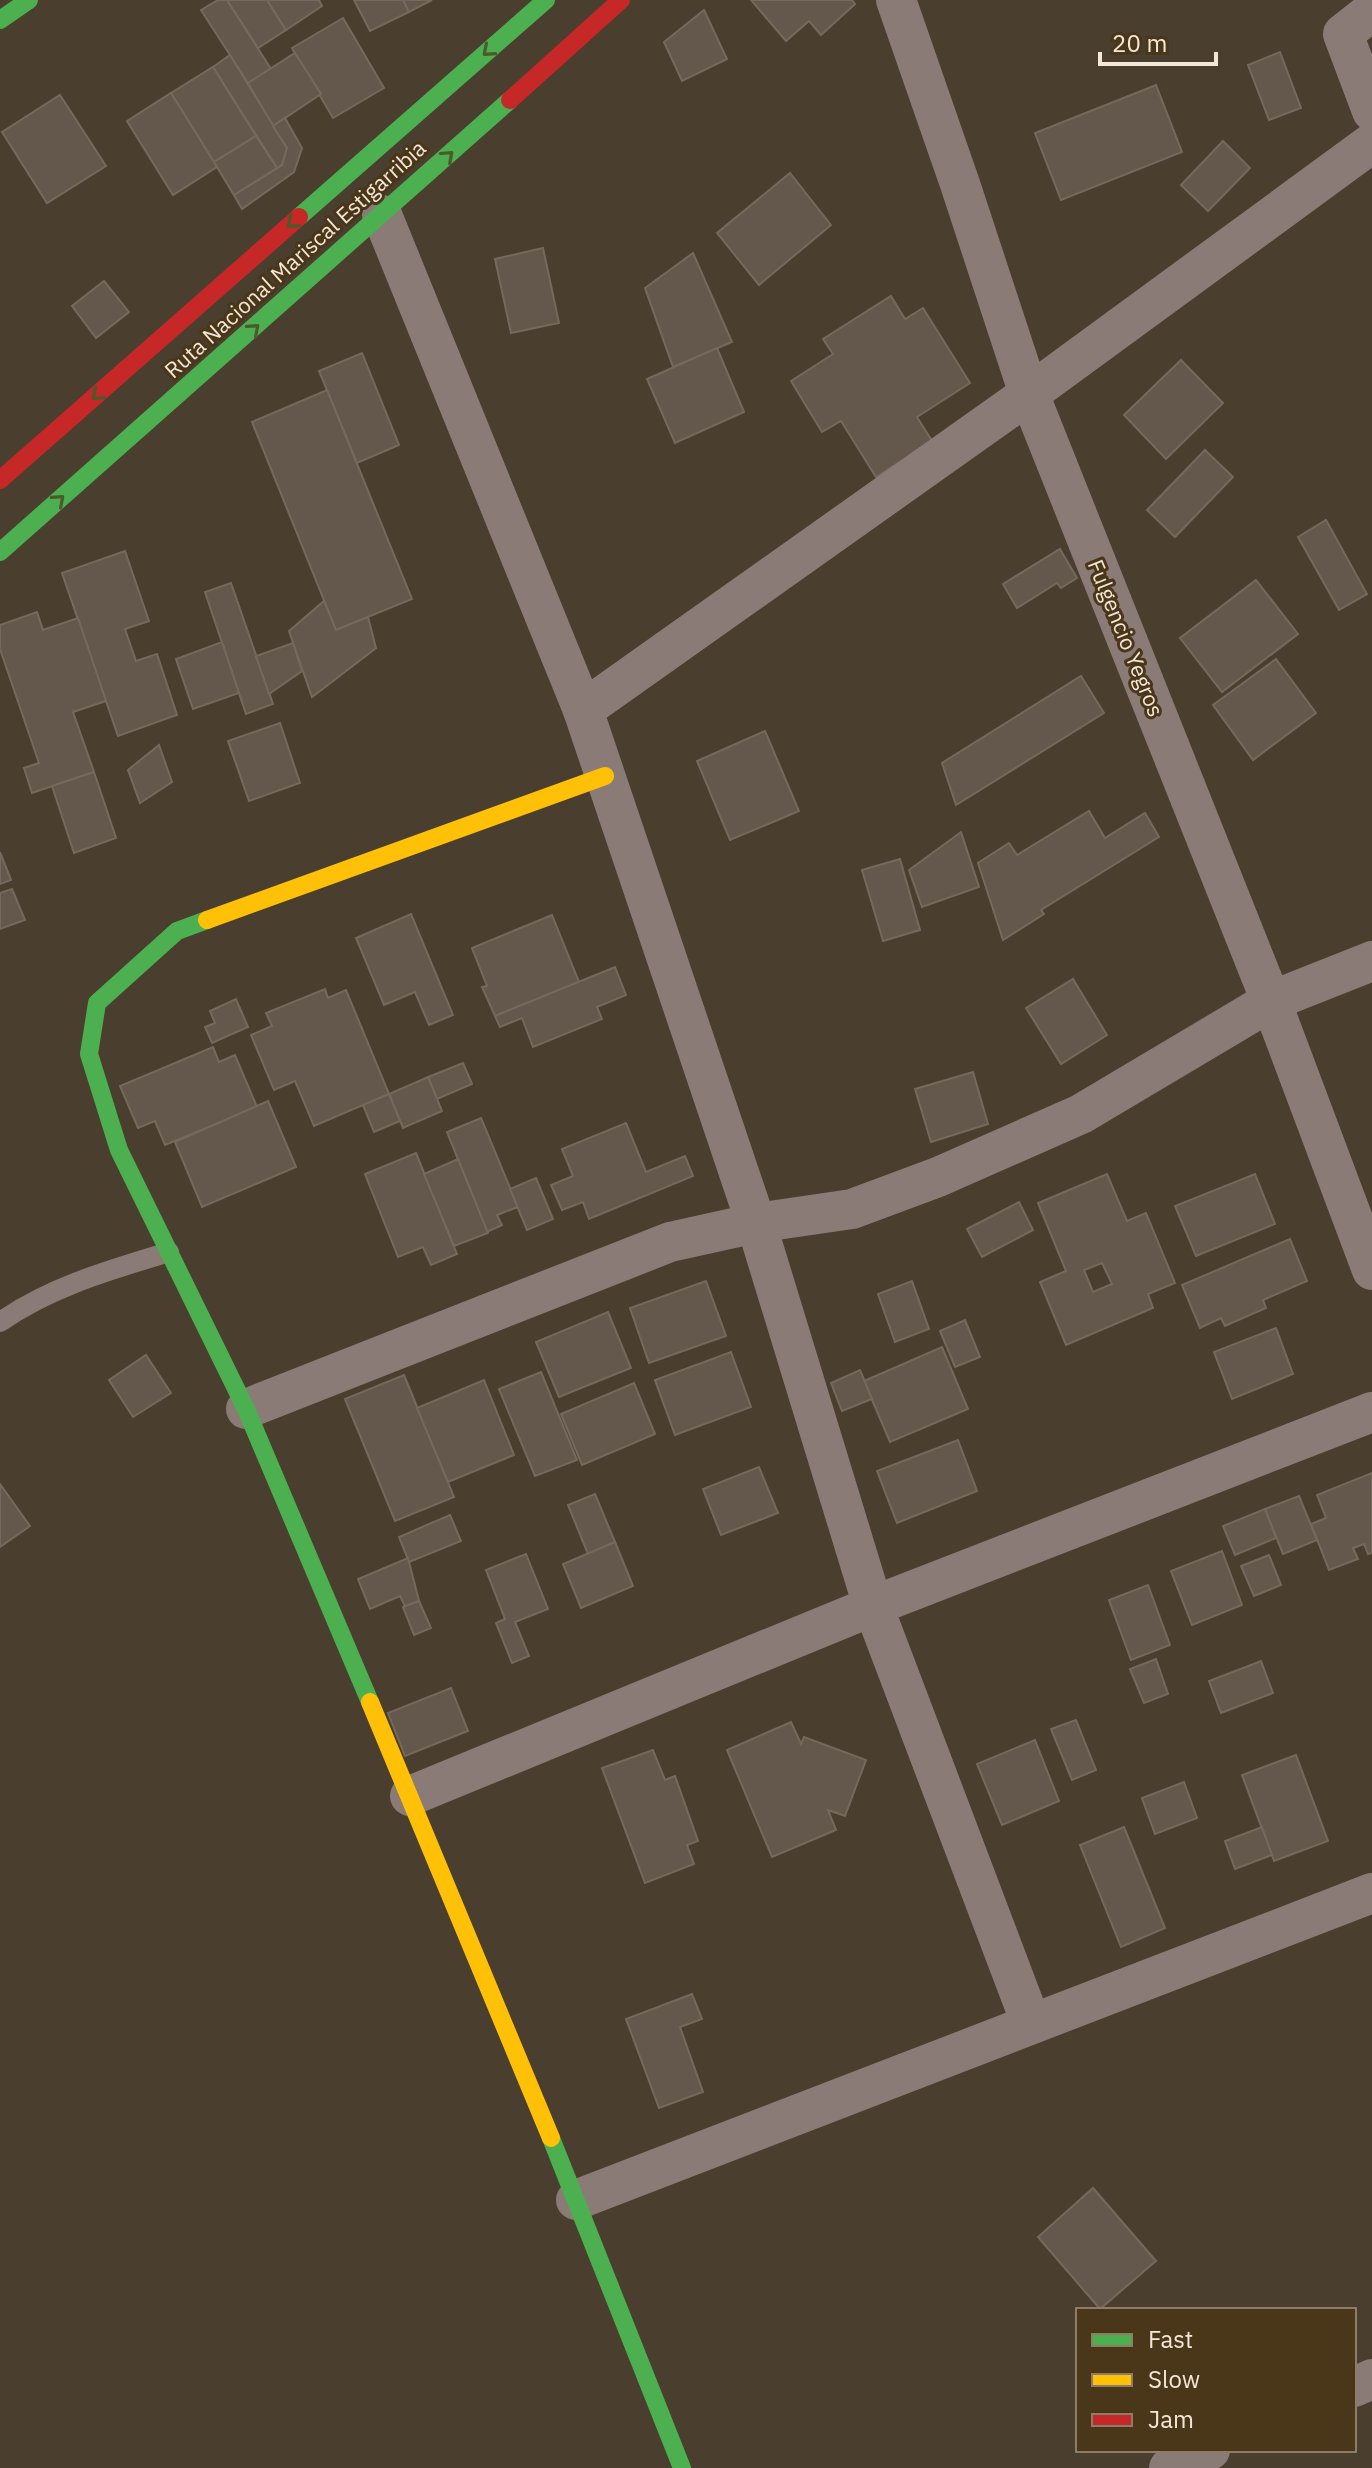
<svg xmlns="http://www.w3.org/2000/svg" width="1372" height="2468" font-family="'IBM Plex Sans',sans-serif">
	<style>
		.building { fill: #64584c; stroke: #74695d; stroke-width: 2; fill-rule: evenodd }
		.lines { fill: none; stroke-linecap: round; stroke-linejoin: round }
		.lane { stroke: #8a7b77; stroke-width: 20 }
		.street { stroke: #8a7b77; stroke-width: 40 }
		.fast { stroke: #4caf50; stroke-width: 18 }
		.slow { stroke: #ffc107; stroke-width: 18 }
		.jam { stroke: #c62828; stroke-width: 18 }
		.oneway { stroke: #4b5a2a }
		.labels { text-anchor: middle; stroke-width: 6; stroke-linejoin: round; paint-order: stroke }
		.street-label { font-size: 22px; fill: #f4e7d7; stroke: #4a3619 }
	</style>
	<rect width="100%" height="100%" fill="#4a3f2e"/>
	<g class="building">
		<polygon points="218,0 227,0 271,69 248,83 201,10"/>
		<polygon points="227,0 267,0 286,30 258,48"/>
		<polygon points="267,0 319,0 322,6 286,30"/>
		<polygon points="354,0 403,0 409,12 370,31"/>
		<polygon points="403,0 432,0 409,12"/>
		<polygon points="751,0 852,0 855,4 821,35 809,21 786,41"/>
		<polygon points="704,10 727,59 682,81 664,42"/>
		<polygon points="343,18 384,88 333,118 292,48"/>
		<polygon points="1280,52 1301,108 1269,120 1248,65"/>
		<polygon points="295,53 321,94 273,126 248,83"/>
		<polygon points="230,55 287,148 282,165 277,168 213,67"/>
		<polygon points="213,67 256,136 214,162 171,93"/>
		<polygon points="1156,85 1182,152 1061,200 1035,133"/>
		<polygon points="171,93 217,167 173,195 127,121"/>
		<polygon points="60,95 106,166 47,203 2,132"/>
		<polygon points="285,118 302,148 294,172 242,209 234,195 282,165 287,148 273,126"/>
		<polygon points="256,136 277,168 234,195 214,162"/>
		<polygon points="1223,141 1250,168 1208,211 1181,185"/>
		<polygon points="790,173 831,225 759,285 717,233"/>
		<polygon points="543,248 559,323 511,333 495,259"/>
		<polygon points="693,253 732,342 673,367 645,288"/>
		<polygon points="104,281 129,312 96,338 72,306"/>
		<polygon points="891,296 905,319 923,308 970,383 917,417 932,441 876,477 841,421 822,432 791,381 833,354 823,339"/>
		<polygon points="717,348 744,412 675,443 647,379"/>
		<polygon points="362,353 399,445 357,463 319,371"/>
		<polygon points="1181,360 1223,403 1166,459 1124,415"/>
		<polygon points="327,390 412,599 336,630 252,422"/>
		<polygon points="1205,450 1233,477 1175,537 1147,510"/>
		<polygon points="1326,520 1367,594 1339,610 1298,537"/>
		<polygon points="1060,549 1077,578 1061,588 1057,583 1017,608 1003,584"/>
		<polygon points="125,551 149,621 125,629 136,661 157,654 177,715 118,736 62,573"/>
		<polygon points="1256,580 1298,634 1222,692 1180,638"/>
		<polygon points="231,583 273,704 246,714 205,592"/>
		<polygon points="324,601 336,630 368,617 376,648 312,697 289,631"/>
		<polygon points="37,612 43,630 78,618 106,701 73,712 94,772 32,793 24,768 39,763 0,649 0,625"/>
		<polygon points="222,642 239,693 193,709 176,659"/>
		<polygon points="293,643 302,671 269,694 256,656"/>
		<polygon points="1276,659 1316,713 1253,760 1213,705"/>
		<polygon points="1081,676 1104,713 956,805 942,763"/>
		<polygon points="280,723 300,783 249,801 228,741"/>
		<polygon points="765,731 799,811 730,840 697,761"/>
		<polygon points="159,745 172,782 140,803 128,770"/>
		<polygon points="94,772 116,838 74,853 52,786"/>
		<polygon points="1089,811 1105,838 1145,813 1159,837 1041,910 1044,914 1003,940 978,863 1009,843 1017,855"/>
		<polygon points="961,832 979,887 922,907 909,870"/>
		<polygon points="0,852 11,880 0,884"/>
		<polygon points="900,859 920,930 883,941 862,870"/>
		<polygon points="12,889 25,920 0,929 0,893"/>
		<polygon points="411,914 453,1015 429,1025 415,992 384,1005 356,938"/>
		<polygon points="552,915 579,982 495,1016 482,987 487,986 472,948"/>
		<polygon points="615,967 626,995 597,1007 602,1019 533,1047 522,1018 500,1027 495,1016"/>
		<polygon points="1073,979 1107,1035 1061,1064 1026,1008"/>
		<polygon points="325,989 328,998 346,990 389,1094 314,1126 295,1081 274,1090 251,1035 272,1026 266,1013"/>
		<polygon points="236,999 248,1027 212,1043 205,1027 215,1023 210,1011"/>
		<polygon points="213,1047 219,1062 235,1055 257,1107 165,1145 155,1121 138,1128 120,1086"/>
		<polygon points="463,1063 472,1084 437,1099 428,1077"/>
		<polygon points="973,1072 988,1124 931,1142 915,1089"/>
		<polygon points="428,1077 442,1111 403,1128 389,1094"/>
		<polygon points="389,1094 400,1121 374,1132 363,1105"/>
		<polygon points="268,1101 296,1167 202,1207 175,1142"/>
		<polygon points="481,1118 518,1207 497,1215 502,1225 487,1232 447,1132"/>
		<polygon points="626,1123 646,1172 685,1156 693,1176 589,1219 583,1202 562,1210 551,1185 573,1176 562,1149"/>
		<polygon points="416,1153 457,1254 431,1265 423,1247 398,1257 365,1174"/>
		<polygon points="458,1159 488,1233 454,1246 424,1174"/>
		<path d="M1107,1174L1127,1221L1146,1213L1175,1283L1148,1294L1153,1308L1066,1345L1040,1282L1066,1271L1038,1203ZM1102,1263L1112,1284L1093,1292L1084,1270Z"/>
		<polygon points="1255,1174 1275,1224 1196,1256 1175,1206"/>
		<polygon points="536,1178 553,1219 527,1230 510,1189"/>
		<polygon points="1019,1202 1033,1230 982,1257 967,1229"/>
		<polygon points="1290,1239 1307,1281 1263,1300 1266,1308 1225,1326 1221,1318 1200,1328 1182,1285"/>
		<polygon points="706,1281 726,1336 649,1363 630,1308"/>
		<polygon points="912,1281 929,1329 895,1342 878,1294"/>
		<polygon points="608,1312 631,1368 559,1397 536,1342"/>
		<polygon points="965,1320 980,1357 955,1367 940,1331"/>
		<polygon points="1276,1328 1293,1374 1232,1399 1214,1352"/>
		<polygon points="942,1347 968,1409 890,1442 864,1381"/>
		<polygon points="731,1352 751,1407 675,1435 655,1380"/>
		<polygon points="146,1355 171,1393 133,1417 109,1380"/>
		<polygon points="860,1370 872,1399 842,1411 831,1383"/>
		<polygon points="541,1372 577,1460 535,1476 499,1389"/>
		<polygon points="404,1375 454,1497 395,1521 345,1399"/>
		<polygon points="484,1380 514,1455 448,1482 417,1408"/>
		<polygon points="634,1383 655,1434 582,1465 561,1414"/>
		<polygon points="958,1440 977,1491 897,1523 877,1471"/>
		<polygon points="759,1467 778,1513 721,1535 703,1489"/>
		<polygon points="1372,1473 1372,1553 1368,1554 1364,1544 1353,1548 1358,1559 1329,1570 1311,1524 1326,1518 1317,1495"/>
		<polygon points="0,1484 30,1526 0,1547"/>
		<polygon points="595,1494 615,1542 588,1554 568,1505"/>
		<polygon points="1299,1496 1317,1540 1283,1554 1265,1509"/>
		<polygon points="1265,1509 1276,1538 1235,1555 1223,1526"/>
		<polygon points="450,1515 461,1541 409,1562 399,1537"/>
		<polygon points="615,1542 633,1586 581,1608 563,1564"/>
		<polygon points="1222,1551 1242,1605 1192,1625 1171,1571"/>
		<polygon points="526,1554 548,1609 515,1622 529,1656 512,1663 496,1623 505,1619 486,1570"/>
		<polygon points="1269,1555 1281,1585 1254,1596 1241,1566"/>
		<polygon points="408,1558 419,1601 403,1607 405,1606 400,1596 370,1609 358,1579"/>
		<polygon points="1148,1585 1170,1645 1131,1660 1109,1600"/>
		<polygon points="419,1601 431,1628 414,1635 403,1607"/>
		<polygon points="1156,1659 1168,1694 1144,1703 1130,1669"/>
		<polygon points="1261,1661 1273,1693 1221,1713 1209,1681"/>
		<polygon points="451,1688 468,1731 405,1756 388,1713"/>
		<polygon points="1076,1720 1096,1770 1072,1780 1051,1729"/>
		<polygon points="791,1722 801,1744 804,1737 866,1760 845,1816 828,1810 836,1830 772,1857 727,1750"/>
		<polygon points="1035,1740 1059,1801 1002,1825 977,1764"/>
		<polygon points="653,1750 665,1780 675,1776 698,1841 687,1845 694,1864 645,1883 602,1768"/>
		<polygon points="1296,1755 1328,1841 1274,1861 1242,1775"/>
		<polygon points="1184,1782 1197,1818 1155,1834 1142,1798"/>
		<polygon points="1124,1827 1165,1928 1121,1947 1080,1845"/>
		<polygon points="1262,1827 1272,1855 1235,1869 1225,1841"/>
		<polygon points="692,1994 702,2019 680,2027 703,2092 659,2108 626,2019"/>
		<polygon points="1093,2188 1156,2261 1100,2309 1038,2237"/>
	</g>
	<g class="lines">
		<path class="lane" d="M0,1322C52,1286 110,1270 169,1252"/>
		<g class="street">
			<polyline points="896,0 960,184 1029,394 1271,1001 1372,1270"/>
			<polyline points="1372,11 1343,34 1372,111"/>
			<polyline points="382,215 583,710 756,1223 873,1606 1031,2023"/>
			<polyline points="583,710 1029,394 1372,143"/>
			<polyline points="246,1409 670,1242 756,1223 852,1209 938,1177 1081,1114 1271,1001 1372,961"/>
			<polyline points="410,1796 873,1606 1372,1412"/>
			<polyline points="576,2200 1372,1893"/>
			<polyline points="1354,2387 1372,2379"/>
			<polyline points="1169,2468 1210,2450"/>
		</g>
		<g class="fast">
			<polyline points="0,20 29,0"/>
			<polyline points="299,217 546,0"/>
			<polyline points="0,552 510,100"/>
			<polyline points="207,920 177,931 97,1003 89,1054 119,1150 246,1409 370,1702"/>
			<polyline points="551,2138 682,2468"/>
		</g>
		<g class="slow">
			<polyline points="207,920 605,776"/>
			<polyline points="370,1702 551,2138"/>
		</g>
		<g class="jam">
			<polyline points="510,100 621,0"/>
			<polyline points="0,480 299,217"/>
		</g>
	</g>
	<defs><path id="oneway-chevron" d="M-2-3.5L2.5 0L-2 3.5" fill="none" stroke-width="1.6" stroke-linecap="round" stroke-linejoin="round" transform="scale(2)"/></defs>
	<g class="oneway">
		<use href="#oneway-chevron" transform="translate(488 51) rotate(139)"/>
		<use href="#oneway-chevron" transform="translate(448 156) rotate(-42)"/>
		<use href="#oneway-chevron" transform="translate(292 223) rotate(139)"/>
		<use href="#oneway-chevron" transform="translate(254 329) rotate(-41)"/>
		<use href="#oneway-chevron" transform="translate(97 395) rotate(139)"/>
		<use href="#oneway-chevron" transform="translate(59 500) rotate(-41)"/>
	</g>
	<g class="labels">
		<g class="street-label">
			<text transform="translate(295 259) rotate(-42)" y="8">Ruta Nacional Mariscal Estigarribia</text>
			<text transform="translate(1126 638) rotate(68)" y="8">Fulgencio Yegros</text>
		</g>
	</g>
	<rect x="1076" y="2308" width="280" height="144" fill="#4a3619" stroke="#8e7d65" stroke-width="2"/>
	<rect x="1092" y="2334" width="40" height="12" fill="#4caf50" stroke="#8e7d65" stroke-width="2"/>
	<text x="1148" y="2348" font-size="24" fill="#f4e7d7">Fast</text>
	<rect x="1092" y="2374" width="40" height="12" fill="#ffc107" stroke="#8e7d65" stroke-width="2"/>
	<text x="1148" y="2388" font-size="24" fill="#f4e7d7">Slow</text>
	<rect x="1092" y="2414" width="40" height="12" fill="#c62828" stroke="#8e7d65" stroke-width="2"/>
	<text x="1148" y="2428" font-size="24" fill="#f4e7d7">Jam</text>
	<path d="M1100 52v12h116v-12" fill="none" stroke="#f4e7d7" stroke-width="4"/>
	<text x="1112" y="52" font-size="24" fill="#f4e7d7" stroke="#4a3619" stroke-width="6" paint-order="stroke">20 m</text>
</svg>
